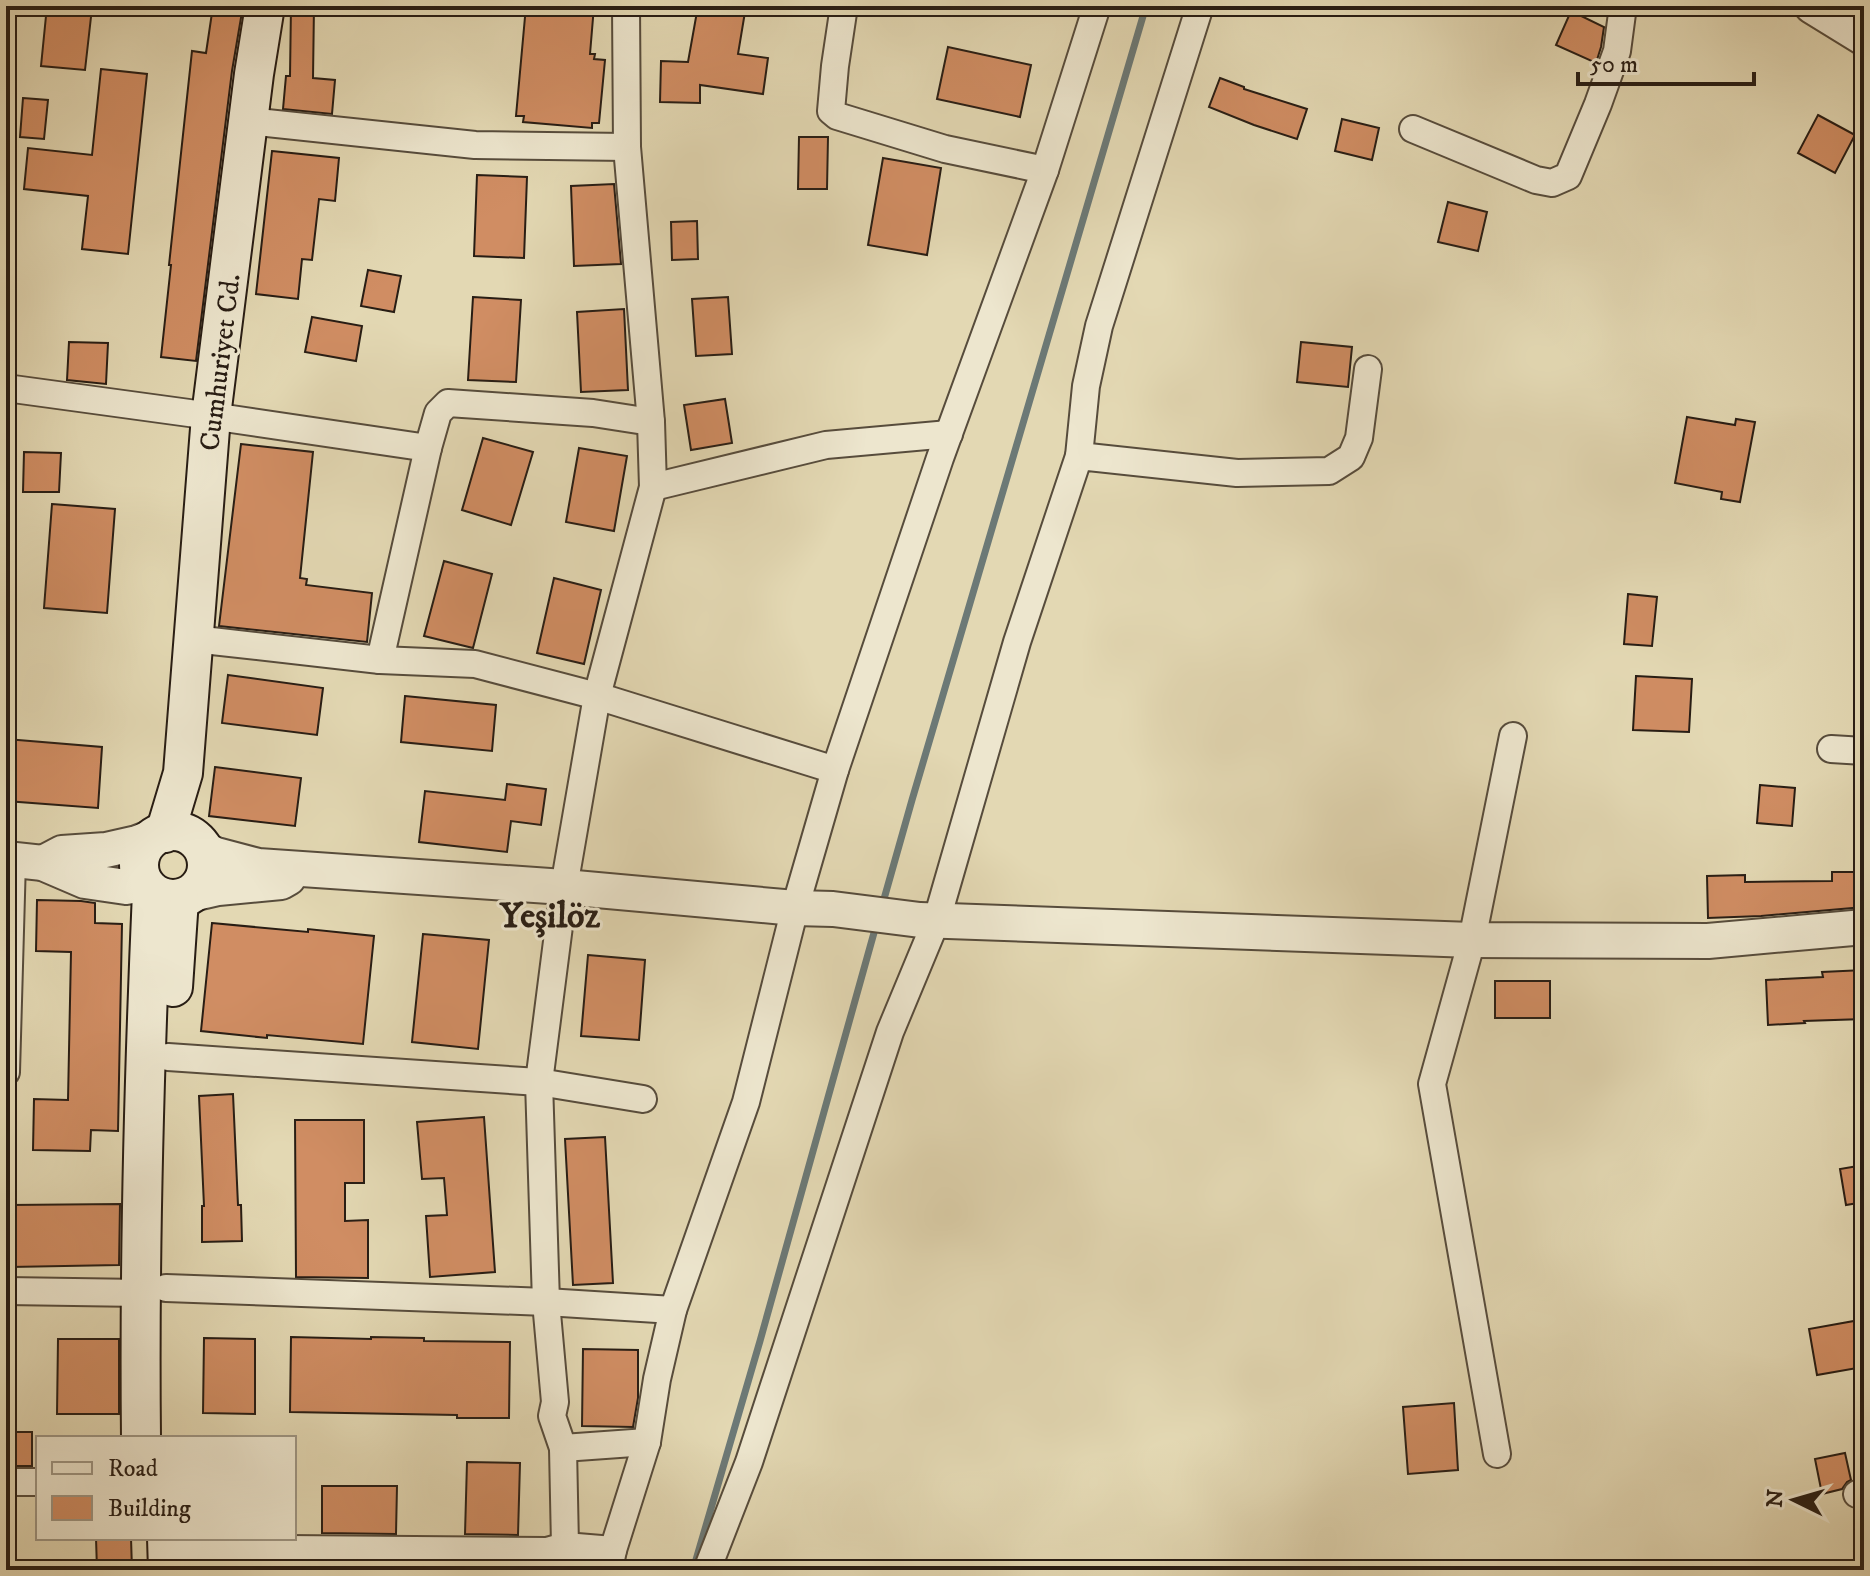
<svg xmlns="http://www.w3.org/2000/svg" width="1870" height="1576" font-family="'IM FELL DW Pica',serif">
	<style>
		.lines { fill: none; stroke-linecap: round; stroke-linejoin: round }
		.stream { stroke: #6c7976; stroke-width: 7 }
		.building { fill: #d08d63; stroke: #281d14; stroke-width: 2 }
		.minor-casing { stroke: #574c3c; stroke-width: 30 }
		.tertiary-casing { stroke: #574c3c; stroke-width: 38 }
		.secondary-casing { stroke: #281d14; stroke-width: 42 }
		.minor { stroke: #ede6ce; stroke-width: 26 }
		.tertiary { stroke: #ede6ce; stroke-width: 34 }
		.secondary { stroke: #ede6ce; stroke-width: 38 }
		.labels { text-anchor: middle; stroke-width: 6; stroke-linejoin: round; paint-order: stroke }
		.street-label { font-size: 28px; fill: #281d14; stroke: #ede6ce }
		.district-label { font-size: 36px; font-weight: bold; fill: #281d14; stroke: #ede6ce }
	</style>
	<rect width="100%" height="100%" fill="#e3d8b3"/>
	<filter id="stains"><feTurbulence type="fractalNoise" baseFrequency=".0025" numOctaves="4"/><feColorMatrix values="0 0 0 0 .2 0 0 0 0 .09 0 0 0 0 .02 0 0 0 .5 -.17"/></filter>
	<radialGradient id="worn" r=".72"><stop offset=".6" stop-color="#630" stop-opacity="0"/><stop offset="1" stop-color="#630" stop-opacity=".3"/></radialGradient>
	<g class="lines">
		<g class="stream">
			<polyline points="882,906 912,800 1146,6"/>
			<polyline points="693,1570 760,1341 877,922"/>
		</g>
	</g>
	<g class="building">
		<polygon points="47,6 92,8 85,70 41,66"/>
		<polygon points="213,6 243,6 232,71 196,361 161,357 171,265 169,265 192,51 206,53"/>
		<polygon points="291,6 314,6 313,78 335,80 332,114 283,109 286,76 290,76"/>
		<polygon points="526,6 594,6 590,54 595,54 594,59 605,60 599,123 592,123 592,128 523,122 524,116 516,116"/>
		<polygon points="698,6 746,6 738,54 768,58 763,94 700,85 700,103 660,102 661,61 688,62"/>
		<polygon points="1571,11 1604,27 1601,47 1596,63 1556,45"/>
		<polygon points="948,47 1031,65 1020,117 937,99"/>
		<polygon points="101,69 147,74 128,254 82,249 88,196 24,189 28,148 92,155"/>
		<polygon points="1220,78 1244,87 1244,89 1307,109 1297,139 1254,125 1209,107"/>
		<polygon points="23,98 48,100 44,139 20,137"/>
		<polygon points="1818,115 1855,135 1835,173 1798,153"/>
		<polygon points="1342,119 1379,128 1372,160 1335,151"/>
		<polygon points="799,137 828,137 827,189 798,189"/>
		<polygon points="272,151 339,158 335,201 319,199 312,260 302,259 298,299 256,294"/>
		<polygon points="883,158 941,168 927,255 868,245"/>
		<polygon points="477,175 527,177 524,258 474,256"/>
		<polygon points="614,184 621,264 574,266 571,186"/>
		<polygon points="1448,202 1487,212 1478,251 1438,242"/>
		<polygon points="697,221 698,259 672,260 671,222"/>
		<polygon points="368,270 401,276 394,312 361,306"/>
		<polygon points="473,297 521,300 516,382 468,380"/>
		<polygon points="728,297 732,354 696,356 692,299"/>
		<polygon points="624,309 628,390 581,392 577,312"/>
		<polygon points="312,317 362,326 356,361 305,352"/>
		<polygon points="69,342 108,343 106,384 67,380"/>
		<polygon points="1301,342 1352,347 1348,387 1297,382"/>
		<polygon points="725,399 732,443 691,450 684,405"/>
		<polygon points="1687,417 1735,425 1736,419 1755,422 1740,502 1721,499 1722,492 1675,483"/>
		<polygon points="483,438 533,452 511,525 462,510"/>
		<polygon points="241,444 313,452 300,578 307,579 306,585 372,593 367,642 219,626"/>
		<polygon points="579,448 627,456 614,531 566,522"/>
		<polygon points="24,452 61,453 59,492 23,492"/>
		<polygon points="52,504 115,509 107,613 44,608"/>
		<polygon points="444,561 492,574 473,648 424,636"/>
		<polygon points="554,578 601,590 584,664 537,653"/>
		<polygon points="1628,594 1657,597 1652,646 1624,644"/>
		<polygon points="228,675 323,688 317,735 222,723"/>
		<polygon points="1636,676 1692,679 1689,732 1633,730"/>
		<polygon points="405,696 496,705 492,751 401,742"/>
		<polygon points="6,739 102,747 98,808 6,801"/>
		<polygon points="215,767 301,778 295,826 209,816"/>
		<polygon points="507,784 546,789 541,825 511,821 507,852 419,842 425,791 505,800"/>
		<polygon points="1760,785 1795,788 1792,826 1757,823"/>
		<polygon points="1832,872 1864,872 1864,907 1761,916 1708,918 1707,876 1745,875 1745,882 1832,881"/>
		<polygon points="37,900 81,901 95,903 95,923 122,924 118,1131 91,1130 90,1151 33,1150 34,1099 68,1100 71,952 36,951"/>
		<polygon points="212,923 308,932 308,929 374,936 363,1044 267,1035 267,1038 201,1031"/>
		<polygon points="423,934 489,940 478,1049 412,1042"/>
		<polygon points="588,955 645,960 639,1040 581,1036"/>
		<polygon points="1864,970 1864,1019 1804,1021 1805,1023 1768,1025 1766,980 1823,977 1822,972"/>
		<rect x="1495" y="981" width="55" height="37"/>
		<polygon points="233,1094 238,1205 241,1205 242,1241 202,1242 202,1206 204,1206 199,1096"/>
		<polygon points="484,1117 495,1272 430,1277 426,1216 447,1215 444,1178 422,1179 417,1122"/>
		<polygon points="295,1120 364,1120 364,1183 345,1183 345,1221 368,1220 368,1278 296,1277"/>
		<polygon points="605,1137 613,1283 573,1285 565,1139"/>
		<polygon points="1864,1165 1864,1202 1846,1205 1840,1169"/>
		<polygon points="120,1204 119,1265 10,1267 9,1205"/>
		<polygon points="1854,1321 1863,1367 1817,1375 1809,1329"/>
		<polygon points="291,1337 371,1339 371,1337 424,1338 424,1341 510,1342 509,1418 457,1418 457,1415 290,1412"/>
		<polygon points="204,1338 255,1339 255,1414 203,1413"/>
		<polygon points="58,1339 119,1339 119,1414 57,1414"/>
		<polygon points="583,1349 638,1350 638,1398 633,1427 582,1426"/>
		<polygon points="1454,1403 1458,1470 1408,1474 1403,1407"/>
		<rect x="6" y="1432" width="26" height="34"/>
		<polygon points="1845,1453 1851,1480 1847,1482 1842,1489 1822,1494 1815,1459"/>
		<polygon points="467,1462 520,1463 518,1535 465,1534"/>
		<polygon points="322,1486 397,1486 396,1534 322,1533"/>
		<polygon points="96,1538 131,1538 132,1570 97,1570"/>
	</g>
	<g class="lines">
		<g class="minor-casing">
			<g id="minor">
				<polyline points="844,6 835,66 831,111 837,116 945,149 1045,170"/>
				<polyline points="248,121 475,145 627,147"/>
				<polyline points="1413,129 1536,180 1552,183 1568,176 1598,104 1617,51 1623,6"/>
				<polyline points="6,388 211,416 428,448"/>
				<polyline points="1079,456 1086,386 1099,326 1200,6"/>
				<polyline points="653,487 826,445 949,434"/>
				<polyline points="194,639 380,660 475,664 597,696 835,770"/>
				<polyline points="380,660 428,448 438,413 448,403 593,413 651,422"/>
				<polyline points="1831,749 1864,751"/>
				<polyline points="168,1057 539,1082 643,1099"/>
				<polyline points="6,1072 12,860"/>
				<polyline points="166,1288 546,1302 673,1310"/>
				<polyline points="6,1291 141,1293"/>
				<polyline points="563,1448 647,1442"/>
				<polyline points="1497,1454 1432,1084 1472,940 1513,736"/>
				<polyline points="6,1482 38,1482"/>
				<polyline points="1857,1494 1864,1493"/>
				<polyline points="565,1546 563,1448 552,1416 555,1402 546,1302 539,1082 564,887 597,696 653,487 651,422 627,147 626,6"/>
				<polyline points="168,1548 547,1551 565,1546 613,1550"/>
				<polyline points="609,1570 613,1550 647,1442 657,1379 673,1310 746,1102 795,908 835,770 940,458 1045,170 1097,6"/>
				<polyline points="707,1570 749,1462 890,1032 937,919 1017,642 1079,456 1237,473 1329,471 1351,457 1359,438 1368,369"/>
			</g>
		</g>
		<g class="tertiary-casing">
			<g id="tertiary">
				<polyline points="1812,6 1864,38"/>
				<polyline points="203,849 216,855 258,866 564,887 795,908 833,909 920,920 1472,940 1708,941 1864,927"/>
				<polyline points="6,859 43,863 85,881 126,887 145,884"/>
				<polyline points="43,863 62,853 106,850 137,843 160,834"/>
				<polyline points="192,894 218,888 281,882 288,878"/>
			</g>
		</g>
		<g class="secondary-casing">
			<g id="secondary">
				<circle cx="173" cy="865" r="34"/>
				<polyline points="165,833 183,773 211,416 254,74 265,6"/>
				<polyline points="173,987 179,899"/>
				<path d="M141,1438C139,1256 144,1074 152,892"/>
				<polyline points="167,1538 168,1570"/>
			</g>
		</g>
		<use href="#minor" class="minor"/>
		<use href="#tertiary" class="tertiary"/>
		<use href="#secondary" class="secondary"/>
	</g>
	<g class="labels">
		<g class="street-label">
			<text transform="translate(219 362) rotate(-83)" y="10">Cumhuriyet Cd.</text>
		</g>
		<g class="district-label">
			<text x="550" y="927">Yeşilöz</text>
		</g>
	</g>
	<rect width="1870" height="1576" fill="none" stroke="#e3d8b3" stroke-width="32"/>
	<rect x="8" y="8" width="1854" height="1560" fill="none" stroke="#281d14" stroke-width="4"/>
	<rect x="16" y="16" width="1838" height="1544" fill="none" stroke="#281d14" stroke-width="2"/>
	<rect x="36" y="1436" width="260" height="104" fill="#ede6ce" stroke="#9e9684" stroke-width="2"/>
	<rect x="52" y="1462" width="40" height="12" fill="#ede6ce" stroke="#9e9684" stroke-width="2"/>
	<text x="108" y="1476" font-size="24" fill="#281d14">Road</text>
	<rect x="52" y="1496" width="40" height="24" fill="#d08d63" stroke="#9e9684" stroke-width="2"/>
	<text x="108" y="1516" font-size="24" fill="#281d14">Building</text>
	<g transform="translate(1794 1500) rotate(275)" stroke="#ede6ce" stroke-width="6" paint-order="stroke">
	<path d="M0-6L14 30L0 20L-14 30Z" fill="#281d14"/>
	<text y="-12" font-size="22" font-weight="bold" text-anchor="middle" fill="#281d14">N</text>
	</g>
	<path d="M1578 72v12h176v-12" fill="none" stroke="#281d14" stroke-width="4"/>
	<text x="1590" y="72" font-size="24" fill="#281d14" stroke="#ede6ce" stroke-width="6" paint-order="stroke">50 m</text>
	<rect width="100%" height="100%" filter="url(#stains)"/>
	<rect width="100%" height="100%" fill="url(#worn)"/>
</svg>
